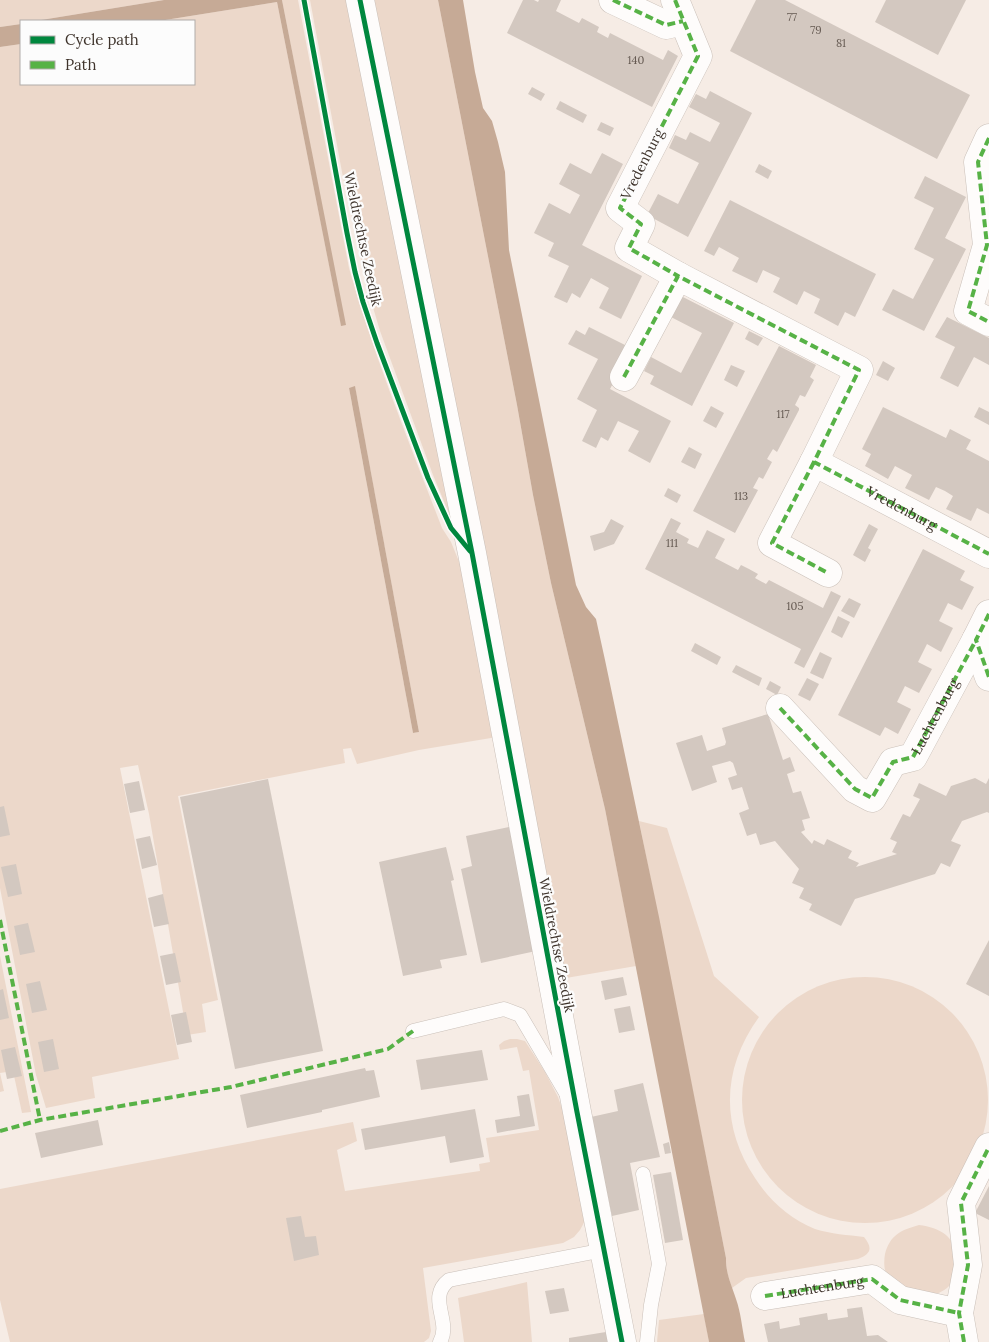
<svg xmlns="http://www.w3.org/2000/svg" width="989" height="1342" font-family="Lora,serif">
	<style>
		.green { fill: #ecd8ca; fill-rule: evenodd }
		.water { fill: #c6aa96 }
		.building { fill: #d3c8c0 }
		.lines { fill: none; stroke-linecap: round; stroke-linejoin: round }
		.lane-casing { stroke: #cac0b9; stroke-width: 15 }
		.street-casing { stroke: #cac0b9; stroke-width: 29 }
		.lane { stroke: #fefcfb; stroke-width: 14 }
		.street { stroke: #fefcfb; stroke-width: 28 }
		.quiet { stroke: #57b246; stroke-width: 4; stroke-dasharray: 8 4; stroke-linecap: butt }
		.cycleway-casing { stroke: #fcfcfc; stroke-width: 8 }
		.cycleway { stroke: #00873e; stroke-width: 5 }
		.labels { text-anchor: middle; stroke-width: 4.5; stroke-linejoin: round; paint-order: stroke }
		.number-label { font-size: 11px; fill: #645951 }
		.street-label { font-size: 14px; fill: #3f342c; stroke: #fcfcfc }
	</style>
	<rect width="100%" height="100%" fill="#f6ece5"/>
	<g class="green">
		<polygon points="0,0 164,0 35,21 21,21 21,24 0,27"/>
		<path d="M282,0H298L349,268C374,356 409,442 442,528L451,542L460,564L474,636L497,737L419,750L357,764L351,748L343,749L345,763L178,796L218,1000L202,1004L206,1032L187,1035L149,814L138,765L120,768L179,1059L92,1077L95,1098L46,1108L36,1075L0,888V47L21,44V84H194V21H159L277,2L341,325H345ZM355,387L419,732L413,733L349,388Z"/>
		<polygon points="310,0 354,0 450,516 433,475 380,331 367,287 342,172"/>
		<polygon points="370,0 438,0 517,405 533,495 551,583 605,809 636,966 566,978"/>
		<path d="M639,821L667,828L714,976L759,1017C722,1068 720,1125 755,1178C769,1200 790,1219 815,1229C831,1234 848,1235 864,1237C873,1248 871,1254 858,1259L746,1278L732,1288C728,1278 726,1268 726,1258Z"/>
		<polygon points="0,956 31,1112 22,1113 13,1071 0,1073 4,1091 0,1092"/>
		<circle cx="865" cy="1100" r="123"/>
		<polygon points="510,1039 517,1039 525,1041 545,1072 558,1097 578,1154 588,1215 580,1230 574,1237 563,1243 423,1268 431,1331 429,1338 424,1342 10,1342 0,1300 0,1189 353,1122 357,1141 337,1150 345,1191 480,1171 479,1164 490,1162 486,1138 539,1130 529,1070 523,1071 517,1047 500,1050 499,1045 504,1041"/>
		<path d="M919,1225C942,1228 958,1238 955,1263C955,1271 954,1279 949,1286C944,1292 935,1294 928,1297L890,1281C889,1278 886,1274 885,1270C884,1266 884,1259 885,1254C890,1235 901,1230 919,1225Z"/>
		<polygon points="527,1282 532,1342 464,1342 458,1298"/>
		<polygon points="704,1314 709,1342 657,1342 659,1320"/>
	</g>
	<g class="water">
		<polygon points="164,0 282,0 346,325 341,326 277,2 159,21 35,21"/>
		<path d="M438,0H463L475,72L483,108L492,121L498,142L505,172L509,250L576,585L586,607L596,619L605,660L659,917L726,1258C726,1275 731,1283 736,1299C741,1313 742,1328 745,1342H709L605,809L551,583L533,495L517,405Z"/>
		<polygon points="21,24 21,44 0,47 0,27"/>
		<polygon points="355,386 419,732 413,733 349,388"/>
	</g>
	<g class="building">
		<polygon points="523,0 534,0 538,2 539,0 561,0 556,11 579,23 582,18 599,27 597,32 608,38 610,33 663,60 668,50 678,56 652,107 507,33"/>
		<polygon points="756,0 785,0 970,95 937,159 730,51"/>
		<polygon points="886,0 966,0 938,55 875,22"/>
		<polygon points="532,87 545,94 541,101 528,94"/>
		<polygon points="710,91 752,113 688,237 647,215 658,194 678,204 699,163 669,148 675,135 686,140 690,132 710,142 720,123 689,107 696,94 706,99"/>
		<polygon points="560,101 587,115 583,123 556,109"/>
		<polygon points="601,122 614,128 610,136 597,130"/>
		<polygon points="602,153 623,164 582,245 642,276 621,319 599,308 609,288 591,278 580,298 572,293 567,303 554,297 569,266 548,256 554,243 534,233 549,203 570,214 580,195 559,184 570,163 591,174"/>
		<polygon points="759,164 772,171 768,179 755,172"/>
		<polygon points="925,176 966,197 945,238 966,249 924,331 882,310 893,289 913,299 934,259 914,249 934,208 914,198"/>
		<polygon points="730,200 876,274 855,317 845,312 838,326 814,313 820,299 804,291 797,305 773,292 780,278 763,270 757,283 732,271 739,258 719,247 714,256 704,251"/>
		<polygon points="679,295 734,323 692,406 650,384 654,376 644,371 651,357 681,373 702,333 669,316"/>
		<polygon points="947,317 989,338 989,365 974,357 958,387 940,378 955,347 935,337"/>
		<polygon points="589,327 631,348 610,389 671,421 650,463 628,451 639,431 618,421 608,441 601,437 596,448 582,441 597,410 577,399 598,359 568,344 576,330 585,335"/>
		<polygon points="749,331 763,338 758,346 745,339"/>
		<polygon points="779,346 816,365 810,377 814,380 805,397 800,395 795,405 799,408 799,410 777,452 773,449 767,459 772,462 763,479 759,477 753,488 758,490 735,533 693,511"/>
		<polygon points="883,361 895,368 888,381 876,375"/>
		<polygon points="731,365 745,371 737,387 724,380"/>
		<polygon points="711,406 724,413 716,428 703,421"/>
		<polygon points="883,407 946,438 950,429 971,440 966,449 989,461 989,514 977,508 971,521 946,509 953,496 945,491 936,487 929,500 905,488 912,475 895,466 888,479 865,466 871,454 862,449"/>
		<polygon points="979,407 989,412 989,425 974,417"/>
		<polygon points="689,447 702,454 695,469 681,462"/>
		<polygon points="668,488 681,495 677,503 664,496"/>
		<polygon points="671,518 681,523 676,532 689,539 687,543 698,548 707,530 725,539 715,558 738,570 741,565 749,569 758,574 755,578 766,584 769,580 823,608 831,591 841,596 804,668 794,663 801,649 645,569"/>
		<polygon points="611,519 624,526 614,544 594,551 590,536 604,532"/>
		<polygon points="869,524 878,529 868,548 871,550 865,562 853,555"/>
		<polygon points="923,549 965,571 960,580 974,587 962,610 948,603 939,621 953,628 941,652 927,644 918,662 932,669 919,693 905,686 897,702 911,709 898,734 885,727 880,736 838,715"/>
		<polygon points="849,598 861,604 854,618 841,611"/>
		<polygon points="838,616 850,622 842,638 831,632"/>
		<polygon points="695,643 721,657 717,665 691,651"/>
		<polygon points="820,652 832,658 823,679 810,673"/>
		<polygon points="736,665 762,678 759,686 732,672"/>
		<polygon points="807,678 819,684 810,701 798,695"/>
		<polygon points="770,681 781,687 777,695 766,689"/>
		<polygon points="768,714 783,760 790,757 795,771 787,774 793,793 801,791 810,818 802,820 805,830 801,832 812,844 814,840 824,845 827,839 852,851 848,858 859,863 856,867 897,854 892,852 897,842 890,839 903,814 910,817 920,799 913,796 919,783 946,796 951,786 975,778 986,784 989,778 989,813 987,812 962,821 951,841 961,845 950,867 941,863 935,874 855,899 841,926 809,910 812,904 799,898 804,888 792,883 799,869 775,841 760,845 756,833 747,836 739,813 749,809 742,787 732,790 728,778 737,775 733,763 730,761 712,766 717,782 692,791 676,743 702,735 707,751 725,745 726,742 722,728"/>
		<polygon points="268,779 323,1051 235,1069 180,797"/>
		<polygon points="139,781 145,810 130,813 124,784"/>
		<polygon points="4,806 10,835 0,837 0,807"/>
		<polygon points="509,827 536,951 481,963 461,869 472,866 466,836"/>
		<polygon points="150,836 157,865 142,869 136,839"/>
		<polygon points="446,847 454,880 451,881 467,955 440,960 442,968 403,976 379,862"/>
		<polygon points="16,864 22,894 8,897 1,867"/>
		<polygon points="163,894 169,924 154,927 148,898"/>
		<polygon points="28,923 35,952 20,955 14,926"/>
		<polygon points="989,940 989,996 966,984"/>
		<polygon points="175,953 181,982 166,985 160,956"/>
		<polygon points="623,977 627,995 605,1000 601,981"/>
		<polygon points="40,981 47,1010 32,1013 26,984"/>
		<polygon points="3,989 9,1018 0,1020 0,990"/>
		<polygon points="630,1006 635,1030 619,1033 614,1009"/>
		<polygon points="186,1012 192,1042 177,1045 171,1015"/>
		<polygon points="53,1039 59,1069 44,1072 38,1042"/>
		<polygon points="15,1047 22,1076 7,1079 1,1050"/>
		<polygon points="482,1050 488,1080 421,1090 416,1060"/>
		<polygon points="365,1068 366,1071 374,1070 380,1097 322,1110 322,1112 247,1128 240,1095"/>
		<polygon points="643,1083 660,1157 630,1163 639,1210 612,1216 591,1117 618,1111 614,1090"/>
		<polygon points="529,1094 535,1126 497,1133 495,1120 520,1116 517,1096"/>
		<polygon points="475,1109 484,1157 450,1163 445,1136 365,1150 361,1129"/>
		<polygon points="98,1120 103,1145 41,1158 35,1133"/>
		<polygon points="669,1142 671,1153 665,1154 663,1144"/>
		<polygon points="671,1172 683,1240 665,1243 653,1175"/>
		<polygon points="989,1186 989,1220 975,1213"/>
		<polygon points="301,1216 305,1237 316,1236 319,1255 294,1261 286,1218"/>
		<polygon points="564,1288 569,1311 550,1314 545,1291"/>
		<polygon points="862,1307 867,1336 878,1335 888,1342 768,1342 764,1324 779,1321 780,1329 800,1325 799,1318 827,1313 828,1320 848,1317 847,1309"/>
		<polygon points="612,1331 614,1342 569,1342 569,1338"/>
	</g>
	<g class="lines">
		<g class="lane-casing">
			<g id="lane">
				<polyline points="413,1031 504,1009 520,1015 566,1093"/>
				<polyline points="643,1174 659,1264 651,1305 647,1342"/>
				<path d="M440,1342C452,1321 426,1298 449,1280L604,1250"/>
			</g>
		</g>
		<g class="street-casing">
			<g id="street">
				<polyline points="360,0 472,553 577,1112 622,1342"/>
				<polyline points="613,0 666,25 683,21"/>
				<polyline points="675,0 698,56 620,208 641,224 629,248 678,276"/>
				<polyline points="989,138 978,162 987,245 968,311 989,322"/>
				<path id="s1" d="M624,377L678,276L859,370L814,462L989,554"/>
				<polyline points="814,462 772,543 828,573"/>
				<polyline points="989,614 976,640 989,677"/>
				<polyline points="780,708 855,789 872,798 893,762 913,757 976,640"/>
				<path id="s2" d="M765,1296L872,1279L900,1300L959,1313"/>
				<polyline points="964,1342 959,1313 968,1265 961,1203 989,1147"/>
			</g>
		</g>
		<use href="#lane" class="lane"/>
		<use href="#street" class="street"/>
		<g class="quiet">
			<polyline points="613,0 666,25 683,21"/>
			<polyline points="675,0 698,56 620,208 641,224 629,248 678,276"/>
			<polyline points="989,138 978,162 987,245 968,311 989,322"/>
			<polyline points="624,377 678,276 859,370 814,462 989,554"/>
			<polyline points="814,462 772,543 828,573"/>
			<polyline points="989,614 976,640 989,677"/>
			<path id="s3" d="M780,708L855,789L872,798L893,762L913,757L976,640"/>
			<polyline points="0,920 40,1120"/>
			<polyline points="0,1131 40,1120 231,1087 388,1049 413,1031"/>
			<polyline points="765,1296 872,1279 900,1300 959,1313"/>
			<polyline points="964,1342 959,1313 968,1265 961,1203 989,1147"/>
		</g>
		<g class="cycleway-casing">
			<g id="cycleway">
				<polyline points="304,0 347,233 355,272 363,302 377,343 428,478 451,528 470,551"/>
				<polyline points="360,0 472,553 577,1112 622,1342"/>
			</g>
		</g>
		<use href="#cycleway" class="cycleway"/>
	</g>
	<g class="labels">
		<g class="number-label">
			<text x="792" y="21">77</text>
			<text x="816" y="34">79</text>
			<text x="841" y="47">81</text>
			<text x="636" y="64">140</text>
			<text x="783" y="418">117</text>
			<text x="741" y="500">113</text>
			<text x="672" y="547">111</text>
			<text x="795" y="610">105</text>
		</g>
		<g class="street-label">
			<text transform="translate(642 164) rotate(-63)" y="5">Vredenburg</text>
			<text transform="translate(363 239) rotate(78)" y="5">Wieldrechtse Zeedijk</text>
			<text dy="5" stroke="none"><textPath href="#s1" startOffset="520">Vredenburg</textPath></text>
			<text dy="5" stroke="none"><textPath href="#s3" startOffset="238">Luchtenburg</textPath></text>
			<text transform="translate(557 945) rotate(79)" y="5">Wieldrechtse Zeedijk</text>
			<text dy="5" stroke="none"><textPath href="#s2" startOffset="58">Luchtenburg</textPath></text>
		</g>
	</g>
	<rect x="20" y="20" width="175" height="65" fill="#fcfcfc" stroke="#b0aca9"/>
	<rect x="30" y="36" width="25" height="8" fill="#00873e" stroke="#b0aca9"/>
	<text x="65" y="45" font-size="15" fill="#3f342c">Cycle path</text>
	<rect x="30" y="61" width="25" height="8" fill="#57b246" stroke="#b0aca9"/>
	<text x="65" y="70" font-size="15" fill="#3f342c">Path</text>
</svg>
